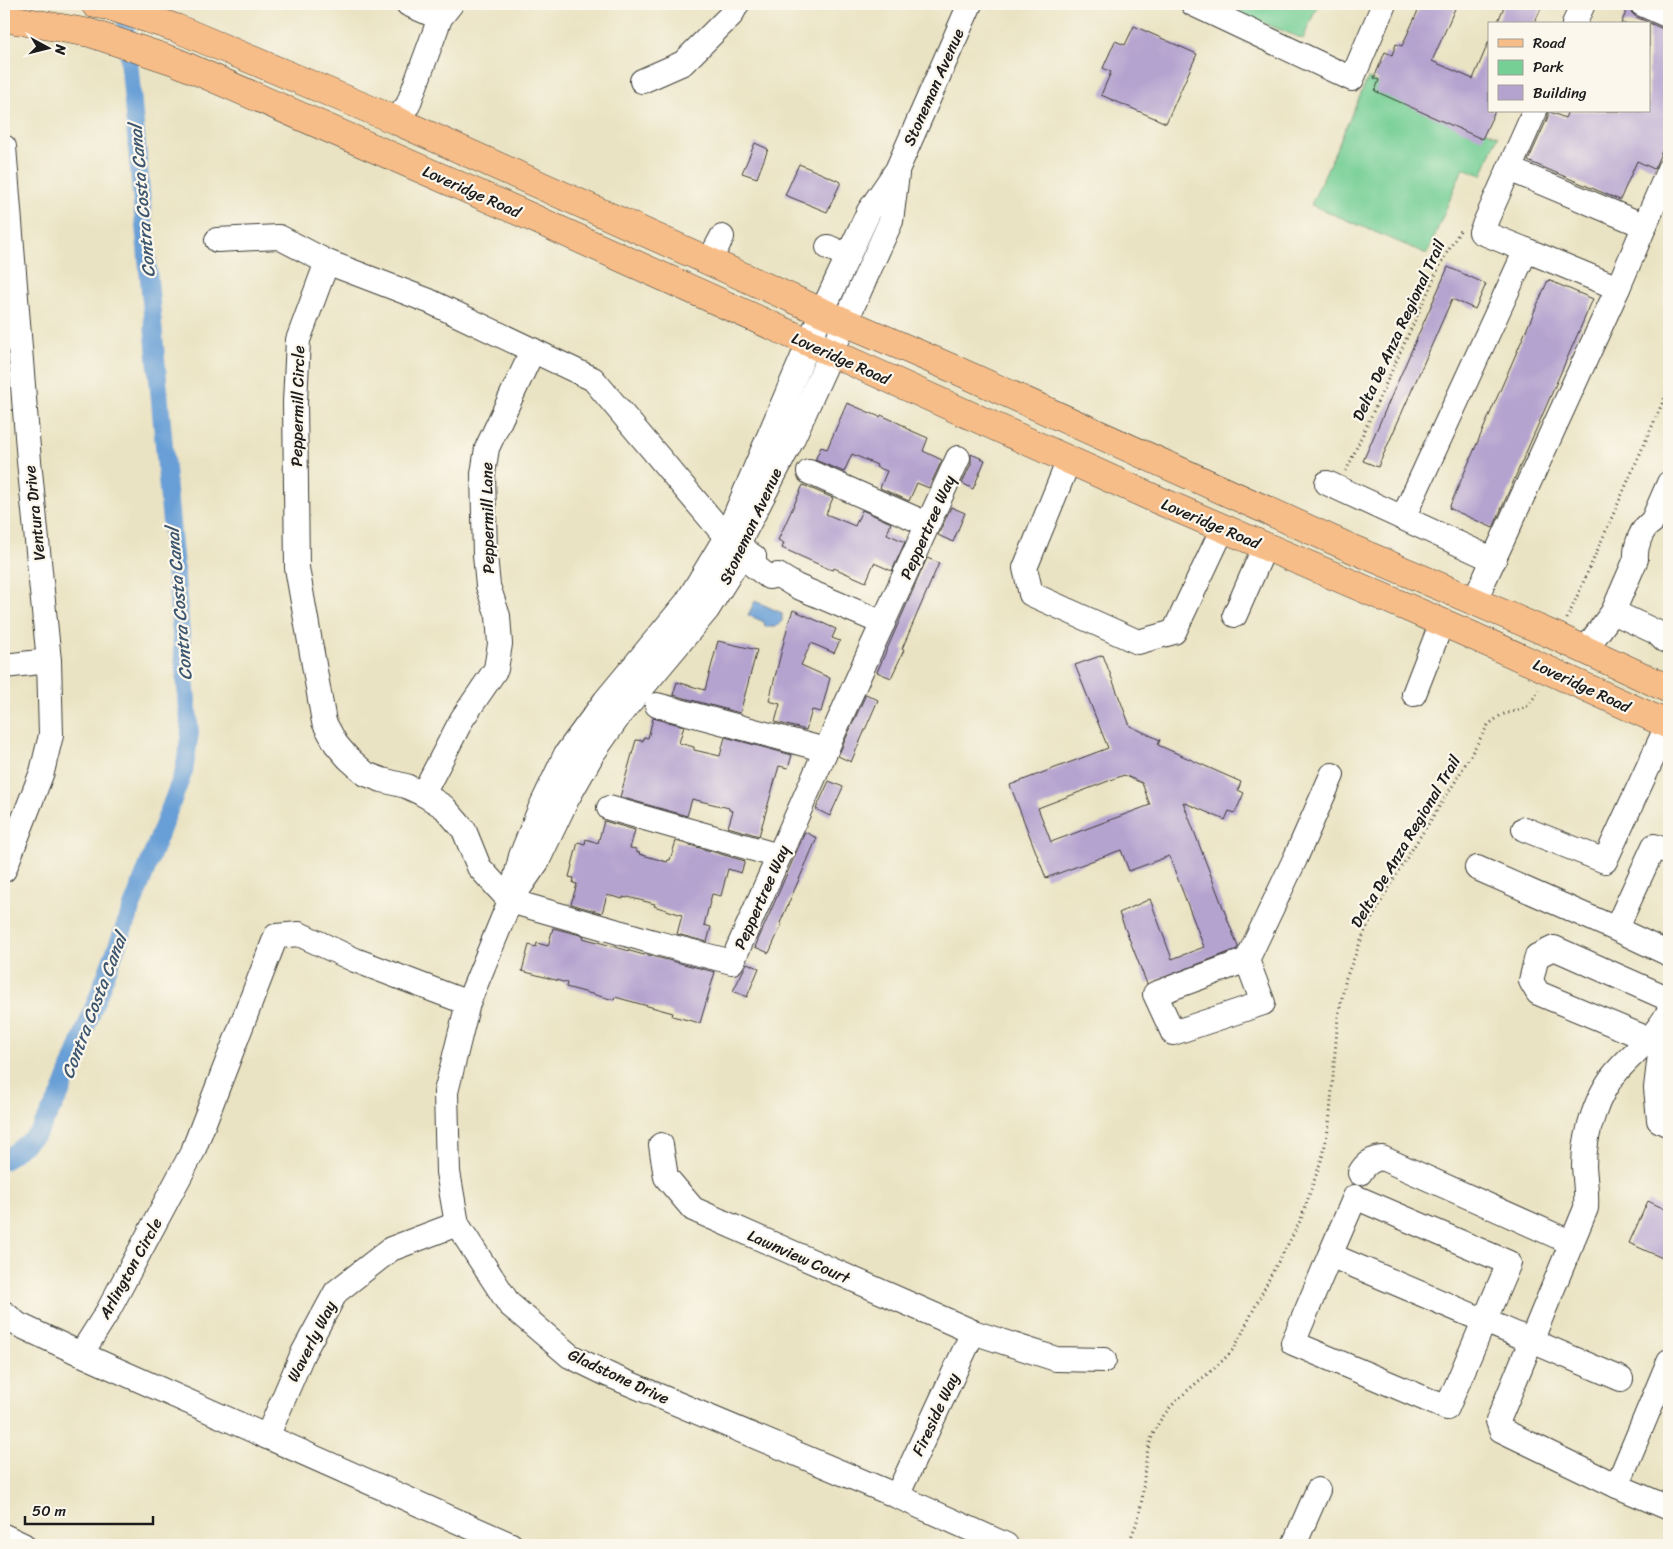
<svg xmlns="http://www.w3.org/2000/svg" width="1673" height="1549" font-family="Sriracha,sans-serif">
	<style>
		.green { fill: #76cf95; stroke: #497658 }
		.water { fill: #679fd6; stroke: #425e79 }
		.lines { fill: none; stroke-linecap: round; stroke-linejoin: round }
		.canal { stroke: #679fd6; stroke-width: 18 }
		.building { fill: #b5a3cf; fill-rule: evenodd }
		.minor-casing { stroke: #3b3a35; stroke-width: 26 }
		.major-casing { stroke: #3b3a35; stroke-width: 29 }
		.path { stroke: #3b3a35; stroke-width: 3; stroke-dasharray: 1 4; stroke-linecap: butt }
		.minor { stroke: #fff; stroke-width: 24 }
		.major { stroke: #f7bd88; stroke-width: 28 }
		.labels { text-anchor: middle; stroke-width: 4.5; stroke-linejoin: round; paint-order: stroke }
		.street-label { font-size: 16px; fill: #1c1c1c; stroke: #fbf7ec }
		.water-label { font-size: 18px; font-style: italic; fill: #3e5770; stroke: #fbf7ec }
	</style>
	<rect width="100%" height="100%" fill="#fbf7ec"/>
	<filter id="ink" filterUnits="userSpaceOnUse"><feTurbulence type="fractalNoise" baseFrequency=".02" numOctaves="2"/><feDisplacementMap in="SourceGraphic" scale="10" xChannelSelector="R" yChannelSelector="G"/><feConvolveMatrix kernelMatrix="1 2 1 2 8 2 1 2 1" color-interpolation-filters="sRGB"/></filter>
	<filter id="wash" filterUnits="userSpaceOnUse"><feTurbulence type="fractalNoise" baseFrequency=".0096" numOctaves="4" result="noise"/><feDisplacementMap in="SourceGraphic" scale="20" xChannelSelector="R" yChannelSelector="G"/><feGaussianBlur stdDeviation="1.12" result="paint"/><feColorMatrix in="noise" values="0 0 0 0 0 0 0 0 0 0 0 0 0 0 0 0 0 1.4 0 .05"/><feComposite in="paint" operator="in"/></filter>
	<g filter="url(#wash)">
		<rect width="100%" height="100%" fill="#eae3c3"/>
		<g class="green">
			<polygon points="1217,4 1318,4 1303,39"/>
			<polygon points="1368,78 1498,136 1482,175 1463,168 1427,254 1311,205"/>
		</g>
		<polygon class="water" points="755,601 782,613 782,621 776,627 765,627 764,622 748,615"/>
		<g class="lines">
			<polyline class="canal" points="4,1161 38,1133 60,1095 184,771 190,733 124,4"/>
		</g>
		<g id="blocks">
			<g class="building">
				<polygon points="1421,4 1457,4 1432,61 1473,79 1489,41 1489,111 1495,111 1482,139 1375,91 1379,80 1374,78 1385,52 1392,55 1396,44 1402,46"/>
				<polygon points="1505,4 1543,4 1534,24 1497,24"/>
				<polygon points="1628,7 1631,12 1636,17 1663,29 1669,30 1669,135 1654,169 1637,161 1620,200 1528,161 1548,117 1548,111 1565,118 1568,111 1649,111 1649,24 1621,24"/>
				<polygon points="1134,26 1197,54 1166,123 1101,95 1111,72 1103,68 1115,41 1125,45"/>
				<polygon points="755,143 768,149 757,178 742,173"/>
				<polygon points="799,164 841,182 827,212 785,195"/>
				<polygon points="1448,267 1486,284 1475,309 1452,299 1378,467 1363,461"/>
				<polygon points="1548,280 1593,299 1493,528 1449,508"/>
				<polygon points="847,403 880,417 881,415 905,426 905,428 928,438 923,451 942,460 929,488 917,483 909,501 880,488 887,471 876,467 877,465 852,454 844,472 815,460 821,447 827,449"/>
				<polygon points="971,454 985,460 973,489 962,483 971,464"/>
				<polygon points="803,485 833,498 826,514 855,526 862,510 891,523 887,534 905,542 892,571 874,563 866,582 834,568 833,570 829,569 782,548 784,543 778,540"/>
				<polygon points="951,507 965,513 953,542 938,535"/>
				<polygon points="927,558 939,563 902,649 904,650 891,678 877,672"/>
				<polygon points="793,610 836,629 832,638 840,641 834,653 811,643 801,665 830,678 821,712 812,710 806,730 775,722 780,704 769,701 789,621"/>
				<polygon points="718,641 757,650 740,713 673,695 677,682 705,690"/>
				<path d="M1103,655L1130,726L1160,740L1158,745L1241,782L1238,790L1244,793L1235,813L1229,811L1225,820L1183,802L1238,947L1237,949L1147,984L1119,913L1150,899L1172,959L1204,947L1169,856L1129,871L1121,850L1046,878L1010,785L1108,748L1075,665ZM1124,775L1142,783L1150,805L1051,842L1038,808Z"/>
				<polygon points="866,694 878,700 851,762 838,756"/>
				<polygon points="653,718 684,726 679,743 694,747 694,750 720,756 725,737 792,755 788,768 779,766 759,836 728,827 733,811 729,810 729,808 692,799 687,816 620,797 636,740 643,741 644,737 648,738"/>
				<polygon points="829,781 843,787 830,816 816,809"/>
				<polygon points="604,821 635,830 630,848 636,849 636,852 640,853 639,854 667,862 668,860 670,860 676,841 745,861 741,873 728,869 721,896 712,894 704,925 711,927 707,942 677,934 682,915 654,906 655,904 628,897 627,898 623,897 623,899 607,895 602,913 571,904 577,884 573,883 574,878 569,877 578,842 585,844 586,839 598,843"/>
				<polygon points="805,832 817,838 780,923 782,924 769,953 755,947"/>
				<polygon points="553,928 584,936 583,938 644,955 644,954 715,972 700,1023 672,1016 673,1013 615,997 614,1000 566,987 567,983 522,971 529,945 536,947 537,943 548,946"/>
				<polygon points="747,963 759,968 747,997 733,991"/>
				<polygon points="1648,1201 1669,1211 1669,1261 1629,1243"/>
			</g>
		</g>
	</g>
	<g filter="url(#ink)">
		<use href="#blocks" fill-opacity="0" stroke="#3b3a35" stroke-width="1"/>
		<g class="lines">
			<g class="minor-casing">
				<g id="minor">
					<polyline points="408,4 440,18"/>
					<polyline points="970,4 897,170 869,211 822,312 726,537 687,602 605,701 566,754 540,809 521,856 510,901 468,1003 446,1092 448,1172 457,1224 509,1304 570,1356 609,1375 897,1496 1006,1545"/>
					<polyline points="1193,4 1352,79 1384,4"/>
					<polyline points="1642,4 1669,16"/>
					<polyline points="1574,24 1583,4"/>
					<polyline points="642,81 683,63 731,15 737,4"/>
					<polyline points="395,120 408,105 440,18 451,4"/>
					<polyline points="4,147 29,461 49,661 51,735 42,772 4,870"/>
					<polyline points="1509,169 1645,226"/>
					<polyline points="217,240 279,237 327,262 429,301 593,379 726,537 754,557"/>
					<polyline points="828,247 848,256"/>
					<polyline points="1526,250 1481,232 1535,111"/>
					<polyline points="709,261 722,237"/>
					<polyline points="327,262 298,340 295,402 297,568 324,722 336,744 348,758 366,774 382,780 406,786 423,794 444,807 464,830 479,867 510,901"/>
					<polyline points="1618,288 1669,169"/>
					<polyline points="1069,460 1025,568 1031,594 1138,642 1174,632 1223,528"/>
					<polyline points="809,472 927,524"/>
					<polyline points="1327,483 1494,560"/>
					<polyline points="1403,518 1526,250 1618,288 1474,602"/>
					<polyline points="754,557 754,566 769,577 778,575 796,586 883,623"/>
					<polyline points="1613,612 1656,632 1664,640 1669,642"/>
					<polyline points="1235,615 1265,546"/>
					<path d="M1585,650L1613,612L1636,559C1635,547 1641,528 1652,522L1669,483"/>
					<polyline points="4,666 49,661"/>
					<polyline points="1414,694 1442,622"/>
					<polyline points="657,705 826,750"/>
					<polyline points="423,794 462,719 496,669 500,644 498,616 488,586 485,555 483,474 487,448 533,350"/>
					<polyline points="609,808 779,856"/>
					<polyline points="1524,829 1605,861 1668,724"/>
					<polyline points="1669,852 1654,846 1616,929 1669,954"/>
					<polyline points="1477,868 1616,929"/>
					<polyline points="517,891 537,862 567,799 593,753 621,713 707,610 734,567 738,544 792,440 891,221 897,174"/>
					<polyline points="510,901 657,943 732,962 865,662 958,458"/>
					<polyline points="1247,960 1263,1003 1173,1033 1155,994 1247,960 1295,859 1332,775"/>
					<path d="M1669,1011C1658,1034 1636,1050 1619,1069C1597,1092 1584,1135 1584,1166C1585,1180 1587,1193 1586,1208L1498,1421L1501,1430L1617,1486L1669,1508"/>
					<polyline points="1664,1021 1656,1088 1659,1120 1669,1125"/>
					<polyline points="1648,1039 1538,993 1531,981 1537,956 1554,948 1669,999"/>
					<polyline points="661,1145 666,1177 693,1209 973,1332 1056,1359 1104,1360"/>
					<path d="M1360,1173C1365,1164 1372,1159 1382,1158L1572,1243"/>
					<polyline points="1330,1255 1355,1197 1509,1263 1447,1408 1293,1343 1330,1255 1621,1379"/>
					<polyline points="4,1313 17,1324 81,1354 511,1545"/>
					<polyline points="81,1354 108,1311 193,1151 276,936 299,934 355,960 468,1003"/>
					<polyline points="267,1437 303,1353 336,1292 391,1249 457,1224"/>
					<polyline points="1617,1486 1669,1361"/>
					<polyline points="897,1496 973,1332"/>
					<polyline points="4,1536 23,1545"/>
					<polyline points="1294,1545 1318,1490"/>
				</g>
			</g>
			<g class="major-casing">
				<g id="major">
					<polyline points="95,4 109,6 176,28 395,120 822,312 954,369 1355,550 1553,635 1669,689"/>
					<polyline points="4,18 90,33 174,61 522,213 1151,497 1462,631 1669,725"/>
				</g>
			</g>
			<g class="path">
				<polyline points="1346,471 1441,263 1461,229"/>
				<polyline points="1567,619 1669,388"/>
				<path d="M1128,1545C1133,1532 1139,1519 1141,1505C1146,1476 1142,1454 1157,1426C1175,1393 1212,1376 1235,1347L1271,1275L1293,1235L1301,1219L1323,1155L1329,1125L1338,1017L1346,978L1364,933L1397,873L1455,782L1488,725L1501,715L1522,709L1529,705L1539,690"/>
			</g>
			<use href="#minor" class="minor"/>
			<use href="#major" class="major"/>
		</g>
	</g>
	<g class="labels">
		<g class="street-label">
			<text transform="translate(933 87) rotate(-66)" y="6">Stoneman Avenue</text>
			<text transform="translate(472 191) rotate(24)" y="6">Loveridge Road</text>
			<text transform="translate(1398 330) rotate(-65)" y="6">Delta De Anza Regional Trail</text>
			<text transform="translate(841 358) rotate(24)" y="6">Loveridge Road</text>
			<text transform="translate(297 406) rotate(-89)" y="6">Peppermill Circle</text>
			<text transform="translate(34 513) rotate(-96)" y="6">Ventura Drive</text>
			<text transform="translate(487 518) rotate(-91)" y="6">Peppermill Lane</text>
			<text transform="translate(1211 523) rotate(23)" y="6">Loveridge Road</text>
			<text transform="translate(750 526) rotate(-65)" y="6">Stoneman Avenue</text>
			<text transform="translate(927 527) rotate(-66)" y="6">Peppertree Way</text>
			<text transform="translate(1582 685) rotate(25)" y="6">Loveridge Road</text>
			<text transform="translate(1405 841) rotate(-59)" y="6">Delta De Anza Regional Trail</text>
			<text transform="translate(761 897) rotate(-66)" y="6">Peppertree Way</text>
			<text transform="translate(799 1256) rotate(24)" y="6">Lawnview Court</text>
			<text transform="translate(130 1268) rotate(-61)" y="6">Arlington Circle</text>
			<text transform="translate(311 1341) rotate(-63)" y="6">Waverly Way</text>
			<text transform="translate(619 1376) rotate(25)" y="6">Gladstone Drive</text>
			<text transform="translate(935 1414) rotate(-65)" y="6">Fireside Way</text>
		</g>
		<g class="water-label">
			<text transform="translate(142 201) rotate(-95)" y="6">Contra Costa Canal</text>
			<text transform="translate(179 604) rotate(-95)" y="6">Contra Costa Canal</text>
			<text transform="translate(94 1006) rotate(-69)" y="6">Contra Costa Canal</text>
		</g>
	</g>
	<rect width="1673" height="1549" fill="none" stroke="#fbf7ec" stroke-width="20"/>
	<rect x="1488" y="22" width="162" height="90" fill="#fbf7ec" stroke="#a29f99"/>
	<rect x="1498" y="39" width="25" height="8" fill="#f7bd88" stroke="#a29f99"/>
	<text x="1533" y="48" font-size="15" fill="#1c1c1c">Road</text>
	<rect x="1498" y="60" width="25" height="15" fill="#76cf95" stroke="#a29f99"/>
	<text x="1533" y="72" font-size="15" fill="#1c1c1c">Park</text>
	<rect x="1498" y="85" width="25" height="15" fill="#b5a3cf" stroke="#a29f99"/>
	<text x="1533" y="98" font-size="15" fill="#1c1c1c">Building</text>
	<g transform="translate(48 48) rotate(97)" stroke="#fbf7ec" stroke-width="4" paint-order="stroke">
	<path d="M0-4L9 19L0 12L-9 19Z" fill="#1c1c1c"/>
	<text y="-8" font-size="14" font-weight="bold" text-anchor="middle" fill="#1c1c1c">N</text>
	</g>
	<path d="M25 1516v8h128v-8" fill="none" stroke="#1c1c1c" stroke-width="2.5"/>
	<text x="32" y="1516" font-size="15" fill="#1c1c1c" stroke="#fbf7ec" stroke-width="4" paint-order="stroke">50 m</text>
</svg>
